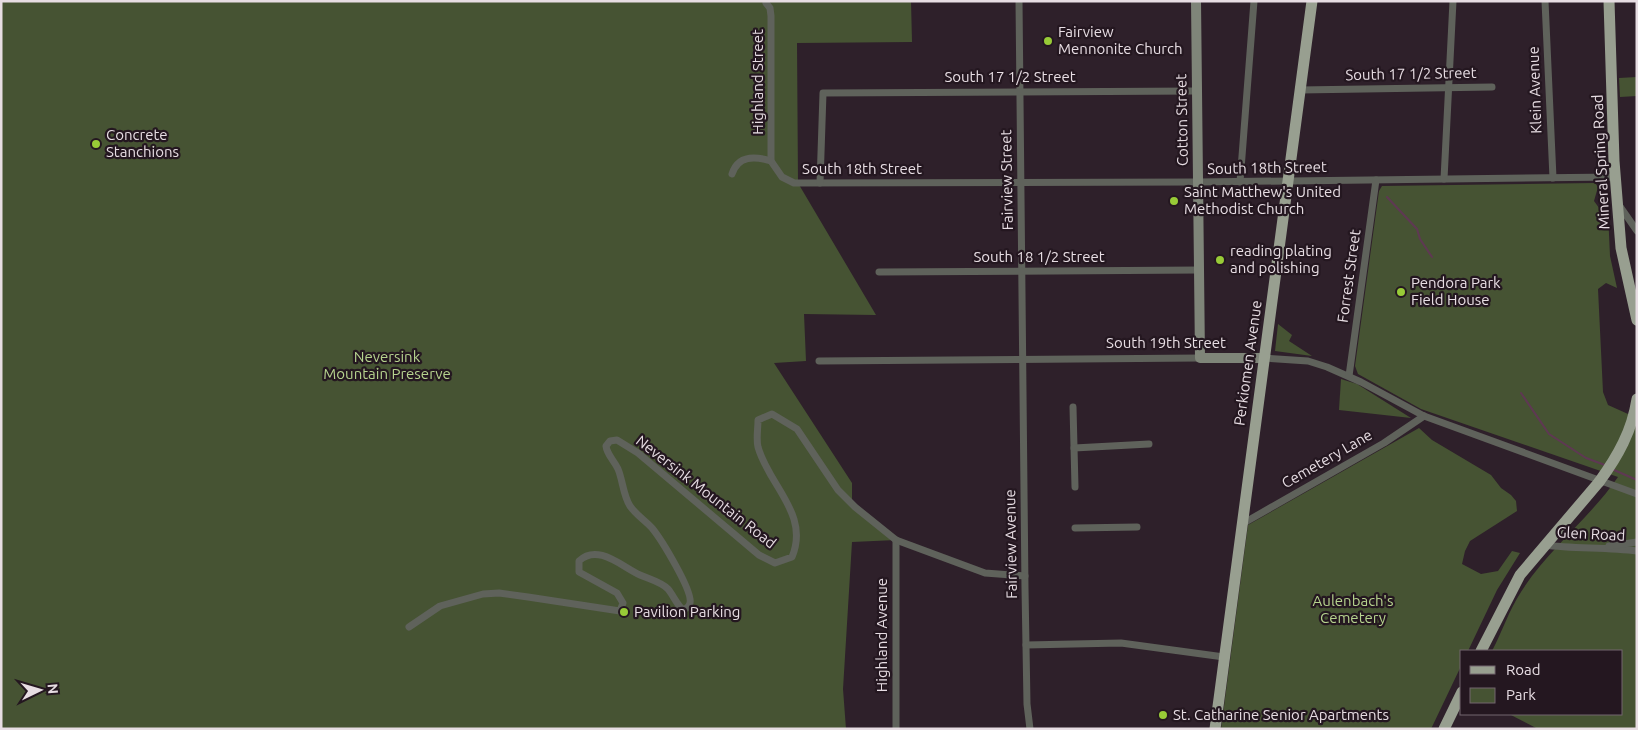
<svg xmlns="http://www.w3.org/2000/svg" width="1638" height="730" font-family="Ubuntu,sans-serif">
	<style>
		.green { fill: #465333 }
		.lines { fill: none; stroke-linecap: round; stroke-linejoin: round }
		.stream { stroke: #5f3853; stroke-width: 2 }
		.street { stroke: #5f625b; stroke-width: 7 }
		.secondary { stroke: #7f8579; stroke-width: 10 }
		.primary { stroke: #989f90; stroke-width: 11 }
		.primary-bridge { stroke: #989f90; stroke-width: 11 }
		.poi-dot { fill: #98cb37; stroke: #241720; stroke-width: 2 }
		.labels { text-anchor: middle; stroke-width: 4.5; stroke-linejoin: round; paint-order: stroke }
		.poi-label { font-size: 15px; fill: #e7dde3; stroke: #241720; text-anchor: start }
		.street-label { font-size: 15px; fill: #e7dde3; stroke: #241720 }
		.park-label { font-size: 15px; fill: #b6d38e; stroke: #241720 }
	</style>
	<rect width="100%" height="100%" fill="#2e202a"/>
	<g class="green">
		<polygon points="1,1 911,1 912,42 797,43 798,183 876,315 804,314 806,361 774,363 852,483 852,505 896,540 852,542 843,689 846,729 1,729"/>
		<polygon points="1637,77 1637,96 1620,97 1619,78"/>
		<path d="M1595,183L1598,187L1594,201L1602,212L1605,210L1608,212L1610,256L1617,288L1606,283L1598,289L1603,392L1608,405L1637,418V729H1538L1509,714H1622V651H1492C1502,632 1509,610 1521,592C1548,549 1590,518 1618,477L1421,409L1358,374L1355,366L1379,191L1382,186Z"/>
		<polygon points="1278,324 1292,335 1289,341 1312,356 1275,351"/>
		<polygon points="1341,379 1357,384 1411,418 1339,410"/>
		<polygon points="1419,428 1432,440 1491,475 1501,488 1511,495 1516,501 1517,511 1470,541 1465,551 1462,564 1481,574 1498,571 1512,551 1520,553 1497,590 1468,651 1462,651 1462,664 1431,729 1221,729 1248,525"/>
	</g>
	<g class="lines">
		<g class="stream">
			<polyline points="1387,197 1417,229 1420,239 1432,257"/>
			<polyline points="1521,393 1549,434 1586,458 1605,465"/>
			<polyline points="1614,470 1637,480"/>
		</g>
		<g class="street">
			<polyline points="1019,1 1025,588 1027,704 1030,729"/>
			<polyline points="1545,1 1553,178"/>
			<polyline points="766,3 770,8 771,16 771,161 782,177 794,183 1198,182 1616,177"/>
			<polyline points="1300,90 1492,87"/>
			<path d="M732,174C738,155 755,156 771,161"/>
			<polyline points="1444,179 1453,1"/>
			<polyline points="1240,182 1254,1"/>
			<polyline points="820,183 823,93 1197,91"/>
			<polyline points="1619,205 1637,231"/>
			<polyline points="879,272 1199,270"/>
			<polyline points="1264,358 1308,361 1327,367 1361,382 1424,416 1637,494"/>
			<polyline points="819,361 1200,358"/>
			<polyline points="1349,376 1376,180"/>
			<polyline points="1073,407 1075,487"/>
			<polyline points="1074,448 1149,444"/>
			<polyline points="1242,524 1384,443 1424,416"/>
			<polyline points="1075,528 1137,527"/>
			<polyline points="896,540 896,729"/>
			<path d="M1544,545C1575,549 1606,547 1637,551"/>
			<polyline points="1609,546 1637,542"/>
			<path d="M409,627L440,606L483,594L499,593L528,597L620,611L623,603L617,593L579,572V561C598,543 622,567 640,575C649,579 661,582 668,589C673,595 676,603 682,609H685C688,607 689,607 690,603C693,591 661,539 652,528C645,520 636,515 630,506C623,495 623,481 618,469C614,460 607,455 606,446L610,441L617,440L638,453L759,555L775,563L792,557C810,514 769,486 758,447C756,439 758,429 758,420L772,414L797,429L838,490L855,507L896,540L985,573L1025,576"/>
			<polyline points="1026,645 1121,643 1224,657"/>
		</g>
		<polyline class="secondary" points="1196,1 1200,358 1264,358"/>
		<g class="primary">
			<polyline points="1609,1 1614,161 1621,248 1637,320"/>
			<polyline points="1481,651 1520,575 1599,482"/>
			<polyline points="1215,729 1312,1"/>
			<polyline points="1444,729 1462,692"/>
		</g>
		<path class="primary-bridge" d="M1599,482C1618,456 1632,431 1637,399"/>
	</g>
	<g class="poi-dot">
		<circle cx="1048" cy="41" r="5"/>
		<circle cx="96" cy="144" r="5"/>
		<circle cx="1174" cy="201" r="5"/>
		<circle cx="1220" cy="260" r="5"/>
		<circle cx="1401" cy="292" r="5"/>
		<circle cx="624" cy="612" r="5"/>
		<circle cx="1163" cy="715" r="5"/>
	</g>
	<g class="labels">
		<g class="poi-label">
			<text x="1058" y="37">Fairview<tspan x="1058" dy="17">Mennonite Church</tspan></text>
			<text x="106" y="140">Concrete<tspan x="106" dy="17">Stanchions</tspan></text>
			<text x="1184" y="197">Saint Matthew's United<tspan x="1184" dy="17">Methodist Church</tspan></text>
			<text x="1230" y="256">reading plating<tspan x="1230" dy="17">and polishing</tspan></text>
			<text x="1411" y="288">Pendora Park<tspan x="1411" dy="17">Field House</tspan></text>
			<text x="634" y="617">Pavilion Parking</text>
			<text x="1173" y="720">St. Catharine Senior Apartments</text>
		</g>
		<g class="street-label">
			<text transform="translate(1411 74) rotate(-1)" y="5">South 17 1/2 Street</text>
			<text x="1010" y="82">South 17 1/2 Street</text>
			<text transform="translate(758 82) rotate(-90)" y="5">Highland Street</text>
			<text transform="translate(1535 90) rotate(-92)" y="5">Klein Avenue</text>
			<text transform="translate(1182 120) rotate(-91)" y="5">Cotton Street</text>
			<text transform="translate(1601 162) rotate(-93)" y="5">Mineral Spring Road</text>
			<text transform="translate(1267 168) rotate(-1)" y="5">South 18th Street</text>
			<text x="862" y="174">South 18th Street</text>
			<text transform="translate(1007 180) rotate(-91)" y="5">Fairview Street</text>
			<text x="1039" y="262">South 18 1/2 Street</text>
			<text transform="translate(1349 276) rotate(-82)" y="5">Forrest Street</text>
			<text x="1166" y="348">South 19th Street</text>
			<text transform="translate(1248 363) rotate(-82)" y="5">Perkiomen Avenue</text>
			<text transform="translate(1327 459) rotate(-30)" y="5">Cemetery Lane</text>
			<text transform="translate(706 492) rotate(38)" y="5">Neversink Mountain Road</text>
			<text transform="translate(1591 534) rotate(3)" y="5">Glen Road</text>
			<text transform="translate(1011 544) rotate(-91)" y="5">Fairview Avenue</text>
			<text transform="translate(882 635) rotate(-90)" y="5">Highland Avenue</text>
		</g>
		<g class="park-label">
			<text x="387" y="362">Neversink<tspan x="387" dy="17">Mountain Preserve</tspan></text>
			<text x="1353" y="606">Aulenbach's<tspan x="1353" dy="17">Cemetery</tspan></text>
		</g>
	</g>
	<rect width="1638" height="730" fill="none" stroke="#e7dde3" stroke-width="5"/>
	<rect x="1460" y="650" width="162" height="65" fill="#241720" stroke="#72666e"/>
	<rect x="1470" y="666" width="25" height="8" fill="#989f90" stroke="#72666e"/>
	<text x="1506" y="675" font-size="15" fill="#e7dde3">Road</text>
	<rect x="1470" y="688" width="25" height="15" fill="#465333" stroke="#72666e"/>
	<text x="1506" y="700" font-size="15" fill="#e7dde3">Park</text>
	<g transform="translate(40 690) rotate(85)" stroke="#241720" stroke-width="4" paint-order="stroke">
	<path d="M0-4L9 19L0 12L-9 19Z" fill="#e7dde3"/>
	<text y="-8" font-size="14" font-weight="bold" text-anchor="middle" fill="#e7dde3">N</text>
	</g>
</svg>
